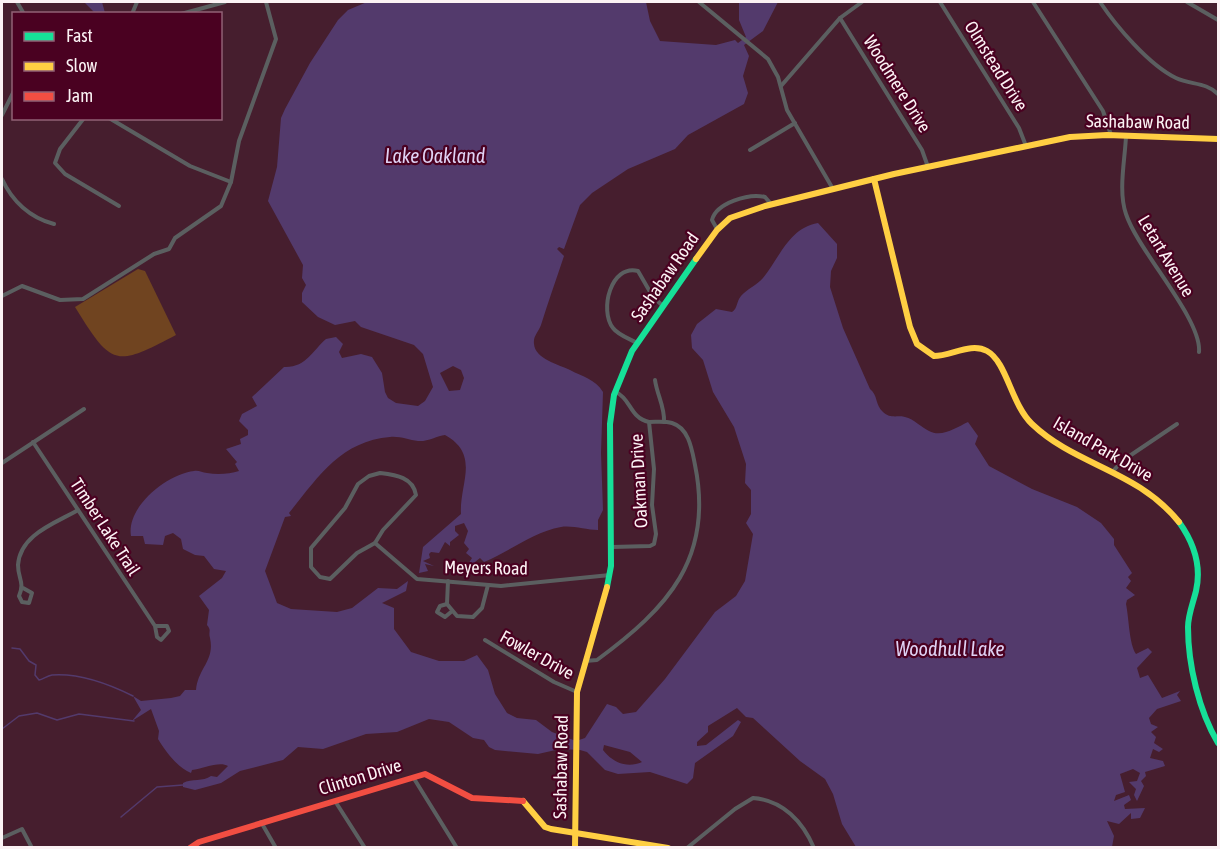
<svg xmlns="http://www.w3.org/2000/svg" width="1220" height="849" font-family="'Asap Condensed',sans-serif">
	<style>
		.green { fill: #704420 }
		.water { fill: #533a6c; fill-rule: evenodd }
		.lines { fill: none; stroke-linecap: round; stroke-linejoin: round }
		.stream { stroke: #533a6c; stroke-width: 1.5 }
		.street { stroke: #5b5f60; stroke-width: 4 }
		.fast { stroke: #16e098; stroke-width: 6 }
		.slow { stroke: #ffcf43; stroke-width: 6 }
		.jam { stroke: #f24e42; stroke-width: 6 }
		.labels { text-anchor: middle; stroke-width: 4.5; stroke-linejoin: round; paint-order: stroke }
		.street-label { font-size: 18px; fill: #fbf2f4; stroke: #4a0121 }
		.water-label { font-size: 20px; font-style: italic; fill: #dfd2f4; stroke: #4a0121 }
	</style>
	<rect width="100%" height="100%" fill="#461e2e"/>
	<path class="green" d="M138,269L145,271L176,335C115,367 112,367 75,307Z"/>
	<g class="water">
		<polygon points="84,2 102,2 105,13 95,13"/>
		<path d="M367,2H646L650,21L660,41L716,45L735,40L738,43L746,37L739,20V2H778L763,31L744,45L749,56L743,76L748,93L744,104L688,135L675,149L628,169L592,193L580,205L564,249L559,247L557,249L564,256C556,280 548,302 541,325C538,333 533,336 534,344C535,359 560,365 570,370C583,377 595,379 603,392L601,453L603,510L598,520V530C586,530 572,525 561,527C533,532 509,552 484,562L480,558L475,562V565L459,572L449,571L447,567L459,564L465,569L472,558L466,553L469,549L464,543L468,531L464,523L455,526V531L459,535L450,542V546L445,542L439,553L431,552L429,554L430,558L423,561L434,566L425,564L428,571L419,573L423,547L461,514C459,484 481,455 445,435C437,436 427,442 418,441C409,440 400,436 390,437C341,441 318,477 289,513L291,516L285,517L265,571L277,603L291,609L337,612L352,608L378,588L397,589L408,581L406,591L382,603L394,608V629L411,652L439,661H464L477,655L488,670L495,694L507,713L517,718L536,720L552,732L576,741L585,738L607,704L616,707L623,714L636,712L665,679L715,612L736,596L745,581L753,534L746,523L751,514V490L745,483L746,464L734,427L713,392L703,360L692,348L691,335L697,324L716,309L732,312C738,308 736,302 741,296C747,289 757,285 763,278C780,257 789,228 818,223L837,244V258L831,271L830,287L843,328L870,389C878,395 875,405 883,412C890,419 897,415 905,417C914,419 922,428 929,431C942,438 957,427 968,422L978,436L975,444L989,466L1032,489L1077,507L1101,523L1114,539V545L1132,573L1128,577L1131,581L1126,588L1135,595L1127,600L1126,604C1129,618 1129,644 1136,654L1148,648L1152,652L1137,668L1140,678L1148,675L1162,698L1180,691L1177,695L1181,701L1157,709L1149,718L1151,724L1158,727L1151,732L1156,737L1154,743L1163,749L1159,752L1153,749L1150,758L1163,761L1165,766L1145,772L1146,776L1141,781L1144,786L1137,801L1134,795L1136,789L1129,782L1137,781L1140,773L1133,769L1120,774L1125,792L1116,795L1114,801L1129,795L1131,800L1124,805L1125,809L1145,808L1140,818L1131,819V813L1119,824L1107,821L1114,836L1112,847H856L842,824L833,794L825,779L800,761L753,718L746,717L737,708L708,726V732L697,742V746L706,745L738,720L741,722L733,736L695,763L693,778L687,784L650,772L618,774L605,770L587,752L580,750L560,749L538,754L495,750L489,747L484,740L473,738L449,722L429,719L397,732L366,734L323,749L298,747L283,760L240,771L221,783L195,790L183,787V783C192,778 203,782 211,776L217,777L228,766C219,761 203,769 192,770L191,773C178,768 166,752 158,739L159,731L151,709L132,721L141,710L133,696L141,701L171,698L180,696L185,690H196C198,668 215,661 210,638C208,631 212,631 207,625L209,610L199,596L222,578L226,571L214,569L204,556L195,555L183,549L181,539L173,533L165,536L163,545L145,544L143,536H131C126,507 167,474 194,471C199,470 202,473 207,473C217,475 230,474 239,471L235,464L237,462L226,449L241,444L240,439L248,435V430L239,421L242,414L257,406L252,397L284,367C306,368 313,350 326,339L336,337L343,344L339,352L342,358L361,354L372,357L382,373L385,392L388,398L396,403L418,406L425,401L433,387L423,354L414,345L361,327L355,321L335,325L318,317L302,302V293L306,285L302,278L303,265L268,201L277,167L281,118L285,109L310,63L338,20L348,10ZM453,366L461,370L464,378L460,390L449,391L440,373ZM604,745L630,752L642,762C627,769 612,762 603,750Z"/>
	</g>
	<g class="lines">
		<g class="stream">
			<path d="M12,648L20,649L29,661L36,665L35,675L39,680C43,679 47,676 52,675C78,673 109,684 133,696"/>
			<polyline points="2,729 19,716 37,713 57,720 79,714 134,721"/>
			<polyline points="121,817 157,787 183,785"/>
		</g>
		<g class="street">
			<polyline points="17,2 24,14"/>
			<polyline points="699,2 768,59 778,77 787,110 833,189"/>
			<polyline points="940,2 1019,128 1026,146"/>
			<polyline points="1033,2 1103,111 1111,135"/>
			<path d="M1100,2C1116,26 1149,65 1176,78C1191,85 1206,82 1218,94"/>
			<polyline points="1187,2 1218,20"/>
			<polyline points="132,14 137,2"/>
			<polyline points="181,14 225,2"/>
			<polyline points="840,18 922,150 928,167"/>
			<polyline points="781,86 840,18 862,2"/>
			<polyline points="2,115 14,91"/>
			<polyline points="84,118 60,149 55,163 65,174 119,206"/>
			<polyline points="109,118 190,166 231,182"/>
			<path d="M1126,136C1125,160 1118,191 1126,214C1138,251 1202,319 1199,352"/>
			<polyline points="750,150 795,123"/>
			<path d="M2,179C12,201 30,218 54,224"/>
			<path d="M717,229L712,220C716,203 749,193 765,197L771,204"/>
			<polyline points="2,296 22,286 60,300 83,299 154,254 169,249 175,238 221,206 231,182 239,141 276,39 266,2"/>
			<path d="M637,343C630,339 618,335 613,328C599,310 611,264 638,271L653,297L663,306"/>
			<path d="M655,380C657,395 665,407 664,422"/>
			<polyline points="33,442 155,626 157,637 161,640 169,631 167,626 155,626"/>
			<polyline points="2,463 84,409"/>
			<polyline points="1114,470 1122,461 1177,424"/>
			<path d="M380,473C396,475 413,477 416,495L383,530L375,543L357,553L330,579L320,577L311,567V548L345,508L358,484L369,476Z"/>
			<polyline points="375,543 417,579 501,586 610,575"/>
			<path d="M612,547L650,546L654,544L656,534L652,505L654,469L649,422C630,418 631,399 616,392"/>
			<polyline points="448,581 447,604 457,616 473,617 482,608 488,585"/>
			<path d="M23,588L32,593L29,603L22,602L19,596C25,582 18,579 18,565C20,534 56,523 78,510"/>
			<polyline points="447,604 440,606 437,612 445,617 451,612"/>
			<polyline points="485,640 554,682 577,692"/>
			<path d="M585,661L597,660C668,608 714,558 695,465C692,450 689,428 672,423C665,421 657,422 649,422"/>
			<polyline points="413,777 457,848"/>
			<polyline points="335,801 365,848"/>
			<polyline points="261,822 276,848"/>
			<polyline points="2,838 22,829 32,848"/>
			<path d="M687,848L735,809L753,798C783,800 803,822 814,848"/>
		</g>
		<g class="fast">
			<path d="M1179,522C1194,543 1202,565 1196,591C1193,603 1188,615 1188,627C1188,665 1199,711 1218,743"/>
			<polyline points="607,587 611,566 610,424 614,395 632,351 696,259"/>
		</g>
		<g class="slow">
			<path d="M874,179L910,327L917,344L934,356C951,356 971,342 987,351C1007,362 1011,404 1032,424C1076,466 1137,470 1179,522"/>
			<polyline points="696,259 717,230 730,218 765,206 894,174 1070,137 1107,135 1218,139"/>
			<polyline points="523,801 545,827 551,829 668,848"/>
			<polyline points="575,848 577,692 607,587"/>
		</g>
		<polyline class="jam" points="190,848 199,842 425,774 472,798 523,801"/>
	</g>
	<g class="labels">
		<g class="street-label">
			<text transform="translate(996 66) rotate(58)" y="6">Olmstead Drive</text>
			<text transform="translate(897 84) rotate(58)" y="6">Woodmere Drive</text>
			<text transform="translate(1138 122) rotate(1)" y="6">Sashabaw Road</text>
			<text transform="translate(1166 256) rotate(59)" y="6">Letart Avenue</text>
			<text transform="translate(665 277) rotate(-55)" y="6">Sashabaw Road</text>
			<text transform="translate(1103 449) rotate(30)" y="6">Island Park Drive</text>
			<text transform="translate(639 481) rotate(-93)" y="6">Oakman Drive</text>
			<text transform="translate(105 527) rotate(57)" y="6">Timber Lake Trail</text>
			<text transform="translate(486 568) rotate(1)" y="6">Meyers Road</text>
			<text transform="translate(537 655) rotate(29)" y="6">Fowler Drive</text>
			<text transform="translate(561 767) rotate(-89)" y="6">Sashabaw Road</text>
			<text transform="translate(360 777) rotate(-17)" y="6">Clinton Drive</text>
		</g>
		<g class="water-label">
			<text x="435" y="163">Lake Oakland</text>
			<text x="950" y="656">Woodhull Lake</text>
		</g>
	</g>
	<rect width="1220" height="849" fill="none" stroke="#fbf2f4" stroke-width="6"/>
	<rect x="12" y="12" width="210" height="108" fill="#4a0121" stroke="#916175" stroke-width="1.5"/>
	<rect x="24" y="32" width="30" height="9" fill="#16e098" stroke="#916175" stroke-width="1.5"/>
	<text x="66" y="42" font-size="18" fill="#fbf2f4">Fast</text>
	<rect x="24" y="62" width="30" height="9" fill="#ffcf43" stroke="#916175" stroke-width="1.5"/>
	<text x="66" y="72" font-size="18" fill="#fbf2f4">Slow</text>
	<rect x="24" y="92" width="30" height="9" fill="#f24e42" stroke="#916175" stroke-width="1.5"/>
	<text x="66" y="102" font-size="18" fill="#fbf2f4">Jam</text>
</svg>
